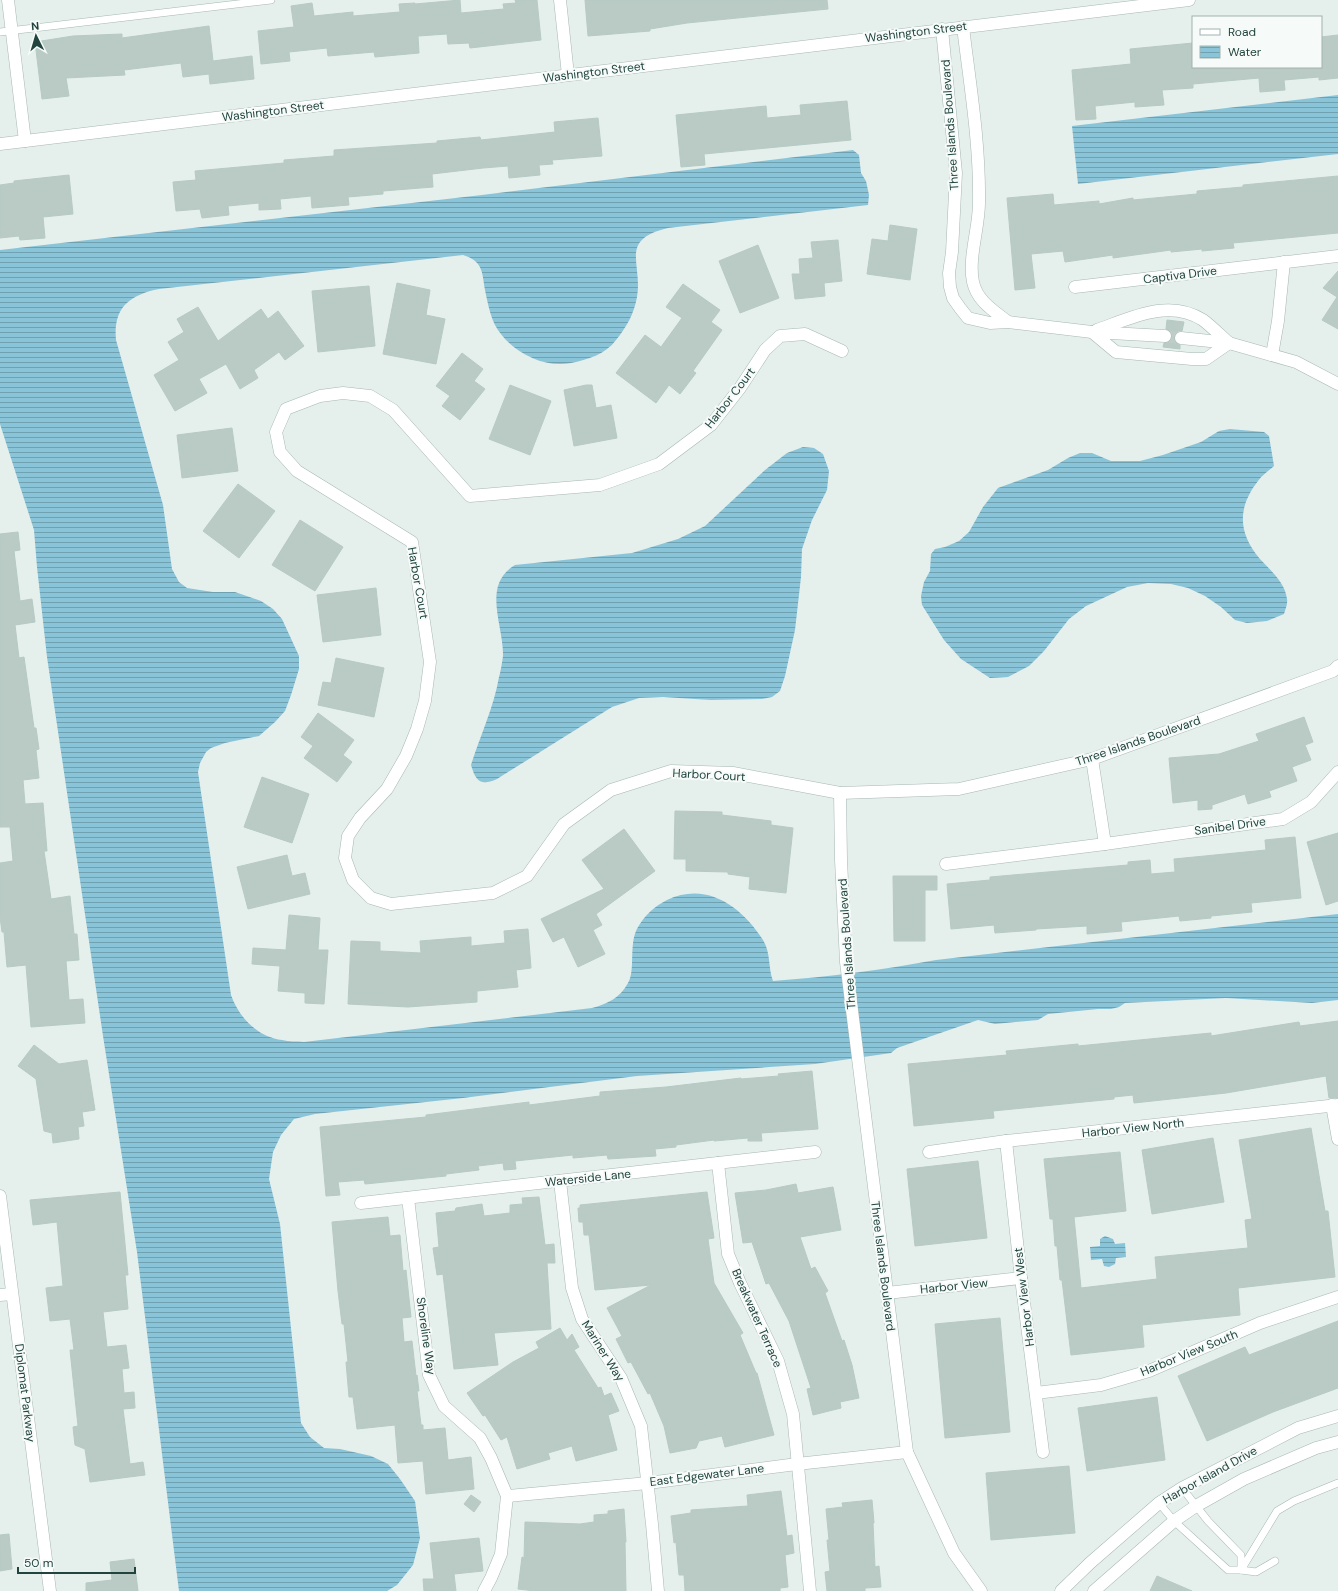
<svg xmlns="http://www.w3.org/2000/svg" width="1338" height="1591" font-family="'DM Sans',sans-serif">
	<style>
		.water { fill: url(#water-rules) }
		.building { fill: #bacbc5; stroke: #b6cac4 }
		.lines { fill: none; stroke-linecap: round; stroke-linejoin: round }
		.minor-tunnel { stroke: #becdc9; stroke-width: 12; stroke-dasharray: 12 6; stroke-linecap: butt }
		.service-casing { stroke: #a7b8b4; stroke-width: 8 }
		.minor-casing { stroke: #a7b8b4; stroke-width: 13 }
		.tertiary-casing { stroke: #a7b8b4; stroke-width: 13 }
		.service { stroke: #fff; stroke-width: 7 }
		.minor { stroke: #fff; stroke-width: 12 }
		.tertiary { stroke: #fff; stroke-width: 12 }
		.labels { text-anchor: middle; stroke-width: 4; stroke-linejoin: round; paint-order: stroke }
		.street-label { font-size: 12px; fill: #22443e; stroke: #f6fbf9 }
	</style>
	<defs>
		<pattern id="water-rules" width="6" height="5" patternUnits="userSpaceOnUse"><rect width="6" height="5" fill="#89c4d9"/><path d="M0 2.5h6" fill="none" stroke="#70a1b1"/></pattern>
	</defs>
	<rect width="100%" height="100%" fill="#e5efec"/>
	<g class="water">
		<polygon points="1338,95 1338,154 1078,184 1072,126"/>
		<path d="M853,150L859,155L861,173L866,181L869,195L868,205L668,228C618,240 643,263 637,297C634,314 626,328 616,340C606,354 587,360 571,363C543,369 508,350 495,325C490,315 487,300 485,290C482,272 483,261 463,255L159,289C129,295 113,308 116,340L163,505L172,569L179,582L187,588L213,592H235L261,601L273,609L282,619L299,656V669L291,695L285,711L275,722L259,736L225,743L211,748L206,752L200,763L198,772L231,995C239,1018 258,1037 282,1040C289,1042 297,1041 304,1042L592,1008C607,1004 620,998 628,983C636,970 628,944 638,927C645,915 655,906 667,900C707,881 742,907 763,940C771,953 768,968 773,981C828,977 882,970 936,960L1338,914V1000L1312,1003L1226,998L1125,1003L1119,1007L1111,1009H1098L1048,1014L1038,1020L995,1024L978,1020L897,1048L891,1053L815,1064L637,1076L463,1098L315,1114L294,1119L281,1135L273,1152L269,1179L280,1224L301,1423L310,1437L324,1448L340,1449L371,1456L388,1464L400,1479L415,1501L420,1538L413,1565L397,1585L387,1591H179L137,1252L103,1036L47,657L37,567L34,530L0,424V250L482,195Z"/>
		<path d="M1230,429L1264,432L1269,436L1274,466C1269,471 1262,475 1258,481C1237,508 1238,533 1260,559C1271,571 1285,582 1287,599C1288,604 1285,610 1284,614L1267,621L1247,623L1235,620L1221,607L1205,596L1188,588L1171,584L1148,583L1127,587L1086,606L1069,619L1044,651L1029,666L1008,677L990,678L961,659L944,640L922,605L921,596L924,582L930,571L931,554L935,549L945,547L959,541L969,532L983,507L998,488L1048,470L1068,458L1080,453H1092L1111,461H1140L1163,455L1201,442L1219,431Z"/>
		<path d="M803,447L814,448L823,454L829,471L827,490L812,520L802,549L801,577L795,630L785,676L780,691L772,697L762,699L711,700L663,697L639,698L612,707L497,779C481,786 476,782 471,765C480,736 494,707 499,677C501,670 502,663 503,656C504,626 481,585 515,565L632,553L678,539L705,526L765,470L787,453Z"/>
		<polygon points="1105,1236 1113,1239 1115,1244 1125,1243 1126,1257 1116,1258 1115,1264 1109,1267 1104,1266 1102,1259 1091,1260 1090,1247 1100,1246 1100,1239"/>
	</g>
	<g class="building">
		<polygon points="460,0 461,13 504,9 503,4 516,3 515,0 537,0 541,40 470,48 469,43 448,44 447,34 418,36 419,53 375,57 374,52 328,56 327,48 289,52 290,61 261,64 258,31 294,27 291,6 312,3 314,16 353,12 353,16 400,12 399,4 415,3 415,4"/>
		<polygon points="585,0 827,0 828,9 687,23 650,29 650,31 588,36"/>
		<polygon points="209,26 213,61 252,56 254,79 210,84 209,74 183,77 181,63 124,70 125,75 66,78 69,96 42,99 35,42 73,36 122,34 122,38"/>
		<polygon points="1338,35 1338,78 1319,80 1319,77 1284,80 1285,90 1260,92 1259,78 1193,84 1193,88 1162,90 1164,105 1135,107 1135,102 1095,106 1096,119 1076,120 1072,70 1131,64 1130,49 1193,43 1193,67 1321,67 1321,37"/>
		<polygon points="847,101 851,140 704,154 705,165 681,167 676,115 766,106 767,118 801,115 800,105"/>
		<polygon points="598,118 602,156 552,160 553,164 539,165 540,175 509,178 508,166 483,168 432,174 433,187 383,191 383,194 348,197 349,205 312,208 311,196 280,199 281,209 259,210 259,203 228,206 229,215 202,218 200,209 176,211 173,182 196,180 195,171 284,163 284,160 334,156 334,150 437,143 437,141 480,137 481,140 555,132 554,122"/>
		<polygon points="69,175 73,214 43,217 45,238 20,240 19,236 0,238 0,185 14,183 14,181"/>
		<polygon points="1338,176 1338,233 1233,243 1234,248 1202,251 1202,249 1171,252 1171,250 1113,258 1113,255 1065,262 1063,251 1031,254 1035,288 1015,290 1007,198 1053,194 1054,205 1099,201 1099,204 1133,198 1133,200 1197,194 1197,191 1243,187 1243,185"/>
		<polygon points="890,225 917,229 910,280 867,274 872,239 888,241"/>
		<polygon points="838,240 842,281 824,283 825,296 795,299 792,274 800,274 799,259 813,258 811,242"/>
		<polygon points="758,245 779,298 740,313 719,261"/>
		<polygon points="1338,271 1338,329 1322,320 1337,297 1323,288"/>
		<polygon points="397,283 430,290 426,315 445,319 436,364 383,354"/>
		<polygon points="683,284 720,310 711,322 722,330 693,371 696,373 680,394 669,385 656,403 616,373 645,335 661,347 682,318 666,307"/>
		<polygon points="369,286 375,346 318,352 312,291"/>
		<polygon points="198,307 218,341 261,309 268,319 278,311 304,346 285,360 279,352 254,370 258,378 240,389 226,364 199,379 207,393 175,411 154,375 179,360 168,342 184,332 177,319"/>
		<polygon points="1167,320 1184,322 1182,331 1178,331 1174,337 1174,341 1180,345 1180,349 1163,347 1164,343 1169,342 1172,337 1171,332 1166,329"/>
		<polygon points="462,353 483,369 474,381 485,389 460,420 442,406 450,396 436,386"/>
		<polygon points="510,385 551,401 530,455 489,439"/>
		<polygon points="586,385 592,385 596,408 611,405 617,438 574,446 564,390"/>
		<polygon points="232,428 238,471 182,478 177,435"/>
		<polygon points="238,484 275,511 239,558 203,531"/>
		<polygon points="300,520 343,547 315,591 272,565"/>
		<polygon points="18,532 20,550 14,551 20,601 32,599 35,622 15,625 19,658 24,657 34,728 36,728 39,749 36,750 39,778 23,780 25,804 43,803 47,851 44,851 51,899 70,896 74,934 77,934 79,960 66,961 69,1000 83,999 85,1023 31,1027 26,965 7,967 4,932 2,932 0,917 0,863 13,861 10,827 0,827 0,534"/>
		<polygon points="376,588 381,635 323,642 317,595"/>
		<polygon points="336,658 384,668 374,717 318,705 323,682 331,683"/>
		<polygon points="318,713 354,740 343,755 352,762 337,782 304,758 313,746 301,737"/>
		<polygon points="1304,717 1313,742 1305,745 1311,760 1292,767 1297,781 1269,791 1271,797 1248,804 1245,794 1212,805 1212,809 1198,810 1198,800 1173,803 1169,758 1219,754 1259,741 1256,734"/>
		<polygon points="262,777 309,794 292,843 244,827"/>
		<polygon points="675,811 722,812 722,815 771,821 771,825 793,828 786,893 749,889 750,877 728,874 728,872 686,871 686,859 674,859"/>
		<polygon points="624,829 655,871 596,914 602,925 593,930 605,954 578,967 564,937 553,942 541,919 604,889 582,860"/>
		<polygon points="1338,833 1338,901 1326,905 1307,842"/>
		<polygon points="1295,837 1301,898 1251,903 1252,912 1211,916 1211,918 1180,921 1179,916 1121,922 1122,931 1087,934 1087,926 1036,929 1036,930 995,933 994,925 951,929 947,884 990,880 990,877 1128,865 1128,862 1150,860 1151,874 1175,872 1174,859 1266,850 1265,840"/>
		<polygon points="287,855 292,876 305,873 310,894 248,909 237,867"/>
		<polygon points="893,876 937,876 937,890 925,890 925,941 894,941"/>
		<polygon points="289,915 320,918 318,950 328,950 324,1004 305,1003 305,993 278,991 280,966 252,964 253,948 286,950"/>
		<polygon points="528,929 531,968 516,970 518,987 477,991 477,1002 408,1007 348,1004 351,941 380,942 380,951 421,953 420,941 471,937 471,946 505,943 504,931"/>
		<polygon points="1338,1021 1338,1098 1329,1098 1326,1076 1226,1093 1134,1103 1133,1095 1114,1097 1114,1099 993,1111 994,1118 914,1126 908,1064 1007,1055 1006,1051 1078,1044 1078,1046 1211,1033 1211,1036 1299,1022 1300,1026"/>
		<polygon points="34,1045 59,1064 87,1060 95,1110 82,1112 84,1126 78,1127 79,1139 53,1143 52,1133 44,1131 36,1079 18,1066"/>
		<polygon points="812,1071 818,1129 761,1133 762,1141 748,1141 748,1138 714,1141 714,1140 676,1145 676,1147 655,1149 656,1156 608,1159 607,1155 573,1158 573,1155 515,1161 516,1169 504,1170 503,1163 478,1166 479,1170 446,1174 446,1176 365,1184 364,1180 338,1182 340,1195 326,1196 320,1127 426,1117 426,1115 529,1102 529,1105 600,1096 600,1092 666,1087 741,1078 741,1079 779,1076 778,1074"/>
		<polygon points="1311,1128 1325,1211 1328,1211 1335,1277 1238,1288 1240,1315 1142,1325 1144,1347 1071,1355 1062,1280 1060,1280 1057,1246 1055,1246 1053,1219 1050,1219 1044,1159 1120,1152 1126,1211 1074,1217 1081,1288 1157,1279 1155,1257 1248,1248 1245,1220 1252,1219 1239,1140"/>
		<polygon points="1213,1138 1224,1202 1152,1214 1142,1150"/>
		<polygon points="978,1161 987,1238 915,1246 907,1169"/>
		<polygon points="796,1184 798,1193 833,1187 841,1230 800,1237 811,1269 815,1267 828,1291 825,1293 842,1341 844,1340 852,1365 859,1398 840,1402 841,1408 813,1415 807,1389 811,1388 789,1321 769,1283 766,1284 752,1242 743,1243 735,1193 766,1190"/>
		<polygon points="120,1192 128,1275 125,1275 128,1309 103,1312 107,1347 126,1345 129,1368 122,1369 124,1393 134,1392 135,1408 123,1409 130,1464 143,1462 145,1475 90,1482 85,1449 75,1445 73,1427 78,1426 70,1350 74,1350 70,1319 50,1321 46,1288 63,1286 57,1222 33,1225 30,1200"/>
		<polygon points="707,1192 714,1238 708,1239 714,1283 743,1333 740,1335 756,1373 757,1373 774,1435 725,1447 722,1436 699,1441 696,1448 670,1453 664,1426 650,1393 648,1394 631,1362 628,1363 616,1339 622,1336 607,1308 651,1285 595,1290 589,1235 584,1235 583,1222 579,1222 578,1208 580,1208 580,1205"/>
		<polygon points="539,1197 545,1245 554,1244 555,1263 547,1263 551,1329 494,1333 498,1365 454,1369 443,1274 437,1275 433,1248 439,1247 436,1213 455,1211 456,1208 482,1204 484,1216 510,1213 510,1205 523,1204 522,1198"/>
		<polygon points="388,1217 390,1236 400,1235 403,1271 406,1270 411,1317 402,1318 404,1342 412,1341 416,1376 417,1375 419,1391 417,1391 421,1425 423,1425 423,1430 445,1428 448,1460 471,1457 474,1489 426,1494 423,1461 398,1463 395,1425 357,1429 353,1397 349,1397 346,1362 348,1362 344,1324 342,1324 338,1291 332,1222"/>
		<polygon points="1000,1318 1010,1432 945,1438 935,1324"/>
		<polygon points="1338,1321 1338,1388 1273,1412 1207,1441 1178,1376 1245,1347 1249,1355"/>
		<polygon points="560,1328 567,1340 572,1334 579,1347 574,1350 598,1388 601,1387 604,1396 611,1393 619,1411 608,1415 617,1450 576,1461 572,1446 548,1453 550,1459 517,1469 507,1437 501,1440 485,1415 483,1416 467,1393 513,1362 539,1348 536,1342"/>
		<polygon points="1157,1397 1165,1460 1087,1471 1078,1408"/>
		<polygon points="1069,1466 1075,1533 991,1540 986,1473"/>
		<polygon points="781,1491 787,1536 792,1535 794,1553 785,1555 788,1587 780,1588 780,1591 685,1591 684,1575 679,1575 676,1542 674,1543 671,1516 691,1513 691,1510 748,1506 747,1495"/>
		<polygon points="471,1495 481,1502 474,1512 464,1504"/>
		<polygon points="872,1500 874,1523 873,1523 875,1567 879,1566 881,1587 865,1588 865,1591 827,1591 825,1572 830,1571 827,1540 829,1540 826,1509 843,1507 842,1503"/>
		<polygon points="624,1509 626,1542 625,1542 626,1591 535,1591 518,1589 522,1557 524,1558 525,1522 580,1524 594,1522 594,1515 608,1514 608,1511"/>
		<polygon points="9,1534 12,1569 0,1571 0,1535"/>
		<polygon points="479,1538 483,1571 454,1574 456,1591 424,1591 423,1579 434,1579 430,1543"/>
		<polygon points="134,1559 138,1591 86,1591 86,1583 112,1580 110,1562"/>
		<polygon points="1157,1576 1192,1591 1150,1591"/>
	</g>
	<g class="lines">
		<polyline class="minor-tunnel" points="1165,336 1181,338"/>
		<g class="service-casing">
			<g id="service">
				<polyline points="0,32 271,0"/>
				<polyline points="1159,1503 1174,1521 1228,1570 1241,1570 1241,1555 1208,1521 1182,1488"/>
				<polyline points="1275,1561 1256,1572 1241,1570 1277,1511 1294,1501 1338,1483"/>
			</g>
		</g>
		<g class="minor-casing">
			<g id="minor">
				<polyline points="560,0 568,75"/>
				<path d="M963,27C970,85 980,144 979,203C979,228 968,258 973,282C977,301 994,311 1008,322"/>
				<polyline points="942,29 956,173 952,252 949,273 950,287 953,298 960,308 968,318 990,323 1008,322 1092,332 1165,336"/>
				<polyline points="25,141 1189,0"/>
				<polyline points="1075,287 1338,256"/>
				<path d="M1097,330C1131,318 1169,298 1203,320C1212,327 1220,335 1229,343"/>
				<polyline points="1092,332 1116,352 1192,359 1206,359 1229,343"/>
				<polyline points="1181,338 1229,343 1296,362 1338,384"/>
				<polyline points="842,351 805,334 780,336 765,350 740,388 711,425 659,464 600,485 470,496 393,410 370,396 343,393 320,396 286,409 276,432 280,452 297,471 412,542 430,662 425,701 417,729 406,756 387,789 360,818 348,836 345,858 353,880 371,898 391,904 493,893 527,876 564,824 611,790 671,771 733,773 840,793 959,789 1092,759 1333,671 1338,666"/>
				<polyline points="1272,355 1278,321 1284,262"/>
				<polyline points="1092,759 1105,844"/>
				<polyline points="840,793 841,860 846,962 907,1452 954,1553 981,1591"/>
				<polyline points="946,864 1105,844 1283,819 1311,802 1338,772"/>
				<polyline points="1332,1105 1338,1139"/>
				<polyline points="1006,1141 1021,1278 1043,1452"/>
				<polyline points="929,1152 1006,1141 1338,1105"/>
				<polyline points="718,1163 728,1254 740,1283 778,1361 793,1414 810,1591"/>
				<polyline points="560,1181 572,1288 582,1319 621,1378 641,1426 652,1524 658,1591"/>
				<polyline points="408,1198 429,1375 444,1406 480,1438 491,1458 507,1496 501,1554 491,1578 484,1591"/>
				<polyline points="361,1203 815,1152"/>
				<polyline points="887,1293 1021,1278"/>
				<polyline points="0,1295 12,1294"/>
				<polyline points="1036,1393 1101,1385 1149,1371 1260,1323 1338,1297"/>
				<polyline points="507,1496 648,1483 797,1464 907,1452"/>
				<polyline points="1061,1591 1090,1563 1159,1503 1182,1488 1298,1428 1338,1416"/>
				<polyline points="1094,1591 1174,1521 1196,1506 1244,1479 1316,1448 1338,1442"/>
			</g>
		</g>
		<g class="tertiary-casing">
			<g id="tertiary">
				<polyline points="0,144 25,141 8,0"/>
				<polyline points="0,1196 50,1591"/>
			</g>
		</g>
		<use href="#service" class="service"/>
		<use href="#minor" class="minor"/>
		<use href="#tertiary" class="tertiary"/>
	</g>
	<g class="labels">
		<g class="street-label">
			<text transform="translate(916 32) rotate(-7)" y="4">Washington Street</text>
			<text transform="translate(594 72) rotate(-7)" y="4">Washington Street</text>
			<text transform="translate(273 111) rotate(-7)" y="4">Washington Street</text>
			<text transform="translate(950 125) rotate(-94)" y="4">Three Islands Boulevard</text>
			<text transform="translate(1180 275) rotate(-7)" y="4">Captiva Drive</text>
			<text transform="translate(730 398) rotate(-52)" y="4">Harbor Court</text>
			<text transform="translate(418 583) rotate(80)" y="4">Harbor Court</text>
			<text transform="translate(1138 741) rotate(-19)" y="4">Three Islands Boulevard</text>
			<text transform="translate(709 775) rotate(3)" y="4">Harbor Court</text>
			<text transform="translate(1230 826) rotate(-8)" y="4">Sanibel Drive</text>
			<text transform="translate(847 944) rotate(-94)" y="4">Three Islands Boulevard</text>
			<text transform="translate(1133 1128) rotate(-6)" y="4">Harbor View North</text>
			<text transform="translate(588 1178) rotate(-6)" y="4">Waterside Lane</text>
			<text transform="translate(883 1266) rotate(83)" y="4">Three Islands Boulevard</text>
			<text transform="translate(954 1286) rotate(-6)" y="4">Harbor View</text>
			<text transform="translate(1024 1297) rotate(-97)" y="4">Harbor View West</text>
			<text transform="translate(757 1318) rotate(66)" y="4">Breakwater Terrace</text>
			<text transform="translate(426 1336) rotate(82)" y="4">Shoreline Way</text>
			<text transform="translate(603 1351) rotate(58)" y="4">Mariner Way</text>
			<text transform="translate(1189 1353) rotate(-22)" y="4">Harbor View South</text>
			<text transform="translate(25 1393) rotate(83)" y="4">Diplomat Parkway</text>
			<text transform="translate(707 1475) rotate(-7)" y="4">East Edgewater Lane</text>
			<text transform="translate(1210 1475) rotate(-29)" y="4">Harbor Island Drive</text>
		</g>
	</g>
	<rect x="1192" y="16" width="130" height="52" fill="#f6fbf9" stroke="#a1b2ae"/>
	<rect x="1200" y="29" width="20" height="6" fill="#ffffff" stroke="#a1b2ae"/>
	<text x="1228" y="36" font-size="12" fill="#22443e">Road</text>
	<rect x="1200" y="46" width="20" height="12" fill="url(#water-rules)" stroke="#a1b2ae"/>
	<text x="1228" y="56" font-size="12" fill="#22443e">Water</text>
	<g transform="translate(36 36) rotate(355)" stroke="#f6fbf9" stroke-width="3" paint-order="stroke">
	<path d="M0-3L7 15L0 10L-7 15Z" fill="#22443e"/>
	<text y="-6" font-size="11" font-weight="bold" text-anchor="middle" fill="#22443e">N</text>
	</g>
	<path d="M18 1567v6h117v-6" fill="none" stroke="#22443e" stroke-width="2"/>
	<text x="24" y="1567" font-size="12" fill="#22443e" stroke="#f6fbf9" stroke-width="3" paint-order="stroke">50 m</text>
</svg>
